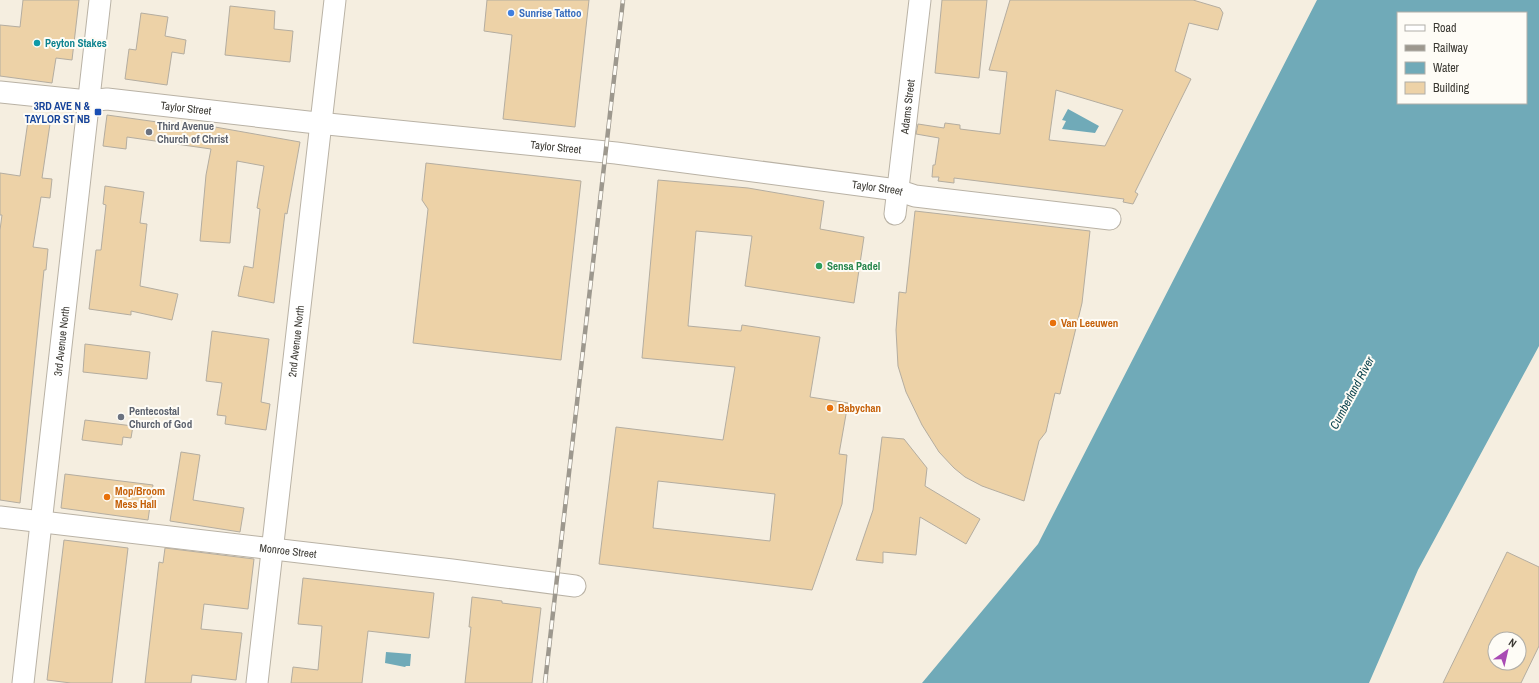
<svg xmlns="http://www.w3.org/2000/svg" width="1539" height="683" font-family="'Archivo Narrow',sans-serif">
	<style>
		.water { fill: #70aab8; fill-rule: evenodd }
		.building { fill: #edd2a7; stroke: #b4ada0; fill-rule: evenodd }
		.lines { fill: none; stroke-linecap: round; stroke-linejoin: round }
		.minor-casing { stroke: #b9b2a5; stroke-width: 23 }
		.minor { stroke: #fff; stroke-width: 21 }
		.rail-casing { stroke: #9d988e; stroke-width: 4.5 }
		.rail { stroke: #fefcf6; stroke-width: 3; stroke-dasharray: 9; stroke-linecap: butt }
		.shop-dot { fill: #3f7fe0; stroke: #fefcf6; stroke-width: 1.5 }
		.culture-dot { fill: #0f9aa8; stroke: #fefcf6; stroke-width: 1.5 }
		.transit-dot { fill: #1a4fb4; stroke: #fefcf6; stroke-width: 1.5 }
		.worship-dot { fill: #6b7280; stroke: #fefcf6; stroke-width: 1.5 }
		.leisure-dot { fill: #2e9e5b; stroke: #fefcf6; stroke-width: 1.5 }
		.food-dot { fill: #e8710a; stroke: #fefcf6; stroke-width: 1.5 }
		.labels { text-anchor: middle; stroke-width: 4; stroke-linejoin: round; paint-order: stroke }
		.shop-label { font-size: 11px; font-weight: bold; fill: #366cbe; stroke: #fefcf6; text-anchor: start }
		.culture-label { font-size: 11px; font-weight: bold; fill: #0d838f; stroke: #fefcf6; text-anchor: start }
		.transit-label { font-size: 11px; font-weight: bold; fill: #164399; stroke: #fefcf6; text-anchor: end }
		.street-label { font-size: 11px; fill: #3b3933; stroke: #fefcf6 }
		.worship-label { font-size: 11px; font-weight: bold; fill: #5b616d; stroke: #fefcf6; text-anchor: start }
		.leisure-label { font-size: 11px; font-weight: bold; fill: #27864d; stroke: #fefcf6; text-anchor: start }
		.food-label { font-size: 11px; font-weight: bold; fill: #c56008; stroke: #fefcf6; text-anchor: start }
		.water-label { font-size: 12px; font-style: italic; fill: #043d48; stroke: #fefcf6 }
	</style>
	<rect width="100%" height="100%" fill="#f5eee0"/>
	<g class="water">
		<path d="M1317,0H1539V346L1418,570L1369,683H922L1038,544ZM1398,13H1526V103H1398Z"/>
		<polygon points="1068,109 1099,126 1095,133 1062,129 1066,121 1062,120"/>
		<polygon points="386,652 411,654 410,666 406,666 405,667 385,663"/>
	</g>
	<g class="building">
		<polygon points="23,0 79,0 72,60 56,58 52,83 0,76 0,25 20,27"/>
		<polygon points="487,0 589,0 575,127 503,119 512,35 484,31"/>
		<polygon points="942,0 987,0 979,78 935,73"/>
		<path d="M1010,0H1193L1220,8L1223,13L1218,30L1189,23L1175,71L1191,79L1135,192L1138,194L1133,204L1123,202L1124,199L954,178V183L938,181L939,177H932L933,165H935L939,138L916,134L918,124L944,128L945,123L960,125V129L1000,134L1007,72L989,70ZM1056,90L1123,110L1105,146L1049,140Z"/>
		<polygon points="230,6 275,11 274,29 293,31 290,62 225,55"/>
		<polygon points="141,13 168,17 165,36 186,40 184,54 172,52 167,85 125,79 129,49 136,50"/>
		<polygon points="107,115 215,130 215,127 300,142 287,214 285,213 274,303 238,296 244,266 253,268 260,209 257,208 264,166 237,161 230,243 200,241 206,175 211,149 127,137 126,149 103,146"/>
		<polygon points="28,121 50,124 42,178 52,179 50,198 41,197 33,247 48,249 46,270 44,270 20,503 0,500 0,230 2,215 0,215 0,173 20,176"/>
		<polygon points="426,163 581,181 561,360 413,343 428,209 422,200"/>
		<path d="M658,180L748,188L824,201L820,229L864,237L854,303L745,286L752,236L696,231L688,326L741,331L742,325L820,337L810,397L848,403L839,454L847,455L842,504L812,590L599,564L616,427L723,440L735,367L642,358ZM658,481L775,494L770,541L653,528Z"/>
		<polygon points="105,186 144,192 140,223 147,224 140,286 178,294 172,320 131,311 131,315 89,309 96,250 101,250 106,205 103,204"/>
		<polygon points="915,211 1090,231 1082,303 1060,394 1055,393 1046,432 1039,441 1024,501 982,486 965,477 954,468 939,452 922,425 906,392 898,366 896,330 899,292 906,293"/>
		<polygon points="212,331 269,339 261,402 270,404 266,430 225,424 226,416 217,415 222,383 206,381"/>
		<polygon points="85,344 150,352 147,379 83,372"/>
		<polygon points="85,420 133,426 131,438 123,437 122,445 82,440"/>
		<polygon points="882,437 904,439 927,468 925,486 980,519 966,544 920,517 916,555 883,552 883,563 856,560 873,510"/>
		<polygon points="181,452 200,455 193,500 244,508 240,532 170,521"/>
		<polygon points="65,474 153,485 148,520 61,508"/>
		<polygon points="64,540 128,548 112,683 71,683 47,680"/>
		<polygon points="165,548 254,559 248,609 204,604 201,629 242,633 236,680 192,675 191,683 145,683 159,562 163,563"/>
		<path d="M1507,552L1539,567V646L1521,683H1443ZM1495,639H1519V663H1495Z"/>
		<polygon points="303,578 434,593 429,638 368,631 362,683 291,683 293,667 318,670 322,626 298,624"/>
		<polygon points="472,597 502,601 502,603 541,608 532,683 465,683 471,627 469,627"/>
	</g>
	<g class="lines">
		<g class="minor-casing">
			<g id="minor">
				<path id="s1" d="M0,92L88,101L107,99L308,122L616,153L897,190L915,196L1110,219"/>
				<path id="s2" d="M895,214L920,0"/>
				<path id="s3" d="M0,517L452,570L575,586"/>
				<path id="s4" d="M23,683L100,0"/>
				<path id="s5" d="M257,683L335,0"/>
			</g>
		</g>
		<use href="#minor" class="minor"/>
		<g class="rail-casing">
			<polyline id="rail" points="545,683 623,0"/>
		</g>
		<use href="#rail" class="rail"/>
	</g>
	<circle class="shop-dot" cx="511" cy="13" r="4"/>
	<circle class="culture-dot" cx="37" cy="43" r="4"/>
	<rect class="transit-dot" x="94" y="108" width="8" height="8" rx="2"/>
	<g class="worship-dot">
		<circle cx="149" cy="132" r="4"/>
		<circle cx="121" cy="417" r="4"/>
	</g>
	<circle class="leisure-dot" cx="819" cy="266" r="4"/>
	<g class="food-dot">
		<circle cx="1053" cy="323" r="4"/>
		<circle cx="830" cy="408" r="4"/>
		<circle cx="107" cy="497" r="4"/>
	</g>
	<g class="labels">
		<g class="shop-label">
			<text x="519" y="17">Sunrise Tattoo</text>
		</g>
		<g class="culture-label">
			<text x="45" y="47">Peyton Stakes</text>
		</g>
		<g class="transit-label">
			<text x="90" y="110">3RD AVE N &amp;<tspan x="90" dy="13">TAYLOR ST NB</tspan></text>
		</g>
		<g class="street-label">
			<text dy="4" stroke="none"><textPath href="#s2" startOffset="108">Adams Street</textPath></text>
			<text dy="4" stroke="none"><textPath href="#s1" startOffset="187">Taylor Street</textPath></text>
			<text dy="4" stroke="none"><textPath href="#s1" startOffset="559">Taylor Street</textPath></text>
			<text dy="4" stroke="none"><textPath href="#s1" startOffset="883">Taylor Street</textPath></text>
			<text dy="4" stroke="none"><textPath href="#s4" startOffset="344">3rd Avenue North</textPath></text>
			<text dy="4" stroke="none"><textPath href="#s5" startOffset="344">2nd Avenue North</textPath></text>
			<text dy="4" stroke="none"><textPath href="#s3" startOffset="290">Monroe Street</textPath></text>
		</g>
		<g class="worship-label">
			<text x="157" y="130">Third Avenue<tspan x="157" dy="13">Church of Christ</tspan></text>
			<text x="129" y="415">Pentecostal<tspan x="129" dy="13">Church of God</tspan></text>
		</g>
		<g class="leisure-label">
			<text x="827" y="270">Sensa Padel</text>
		</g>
		<g class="food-label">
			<text x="1061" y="327">Van Leeuwen</text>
			<text x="838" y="412">Babychan</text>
			<text x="115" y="495">Mop/Broom<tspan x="115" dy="13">Mess Hall</tspan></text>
		</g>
		<g class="water-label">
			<text transform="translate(1352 393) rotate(-62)" y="4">Cumberland River</text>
		</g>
	</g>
	<rect x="1397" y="12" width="130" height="92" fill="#fefcf6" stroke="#b0aea8"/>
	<rect x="1405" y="25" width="20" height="6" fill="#ffffff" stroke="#b0aea8"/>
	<text x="1433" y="32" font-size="12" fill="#3b3933">Road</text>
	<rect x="1405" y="45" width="20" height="6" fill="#9d988e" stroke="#b0aea8"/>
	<text x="1433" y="52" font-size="12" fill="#3b3933">Railway</text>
	<rect x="1405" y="62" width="20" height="12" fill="#70aab8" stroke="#b0aea8"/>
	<text x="1433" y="72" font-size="12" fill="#3b3933">Water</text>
	<rect x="1405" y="82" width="20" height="12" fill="#edd2a7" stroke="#b0aea8"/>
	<text x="1433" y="92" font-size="12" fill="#3b3933">Building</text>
	<g transform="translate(1507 651) rotate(34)"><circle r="19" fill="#fefcf6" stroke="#b0aea8"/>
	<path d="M0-3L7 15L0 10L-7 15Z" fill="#a94bb4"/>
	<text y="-6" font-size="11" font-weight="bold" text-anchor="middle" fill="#3b3933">N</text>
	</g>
</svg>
